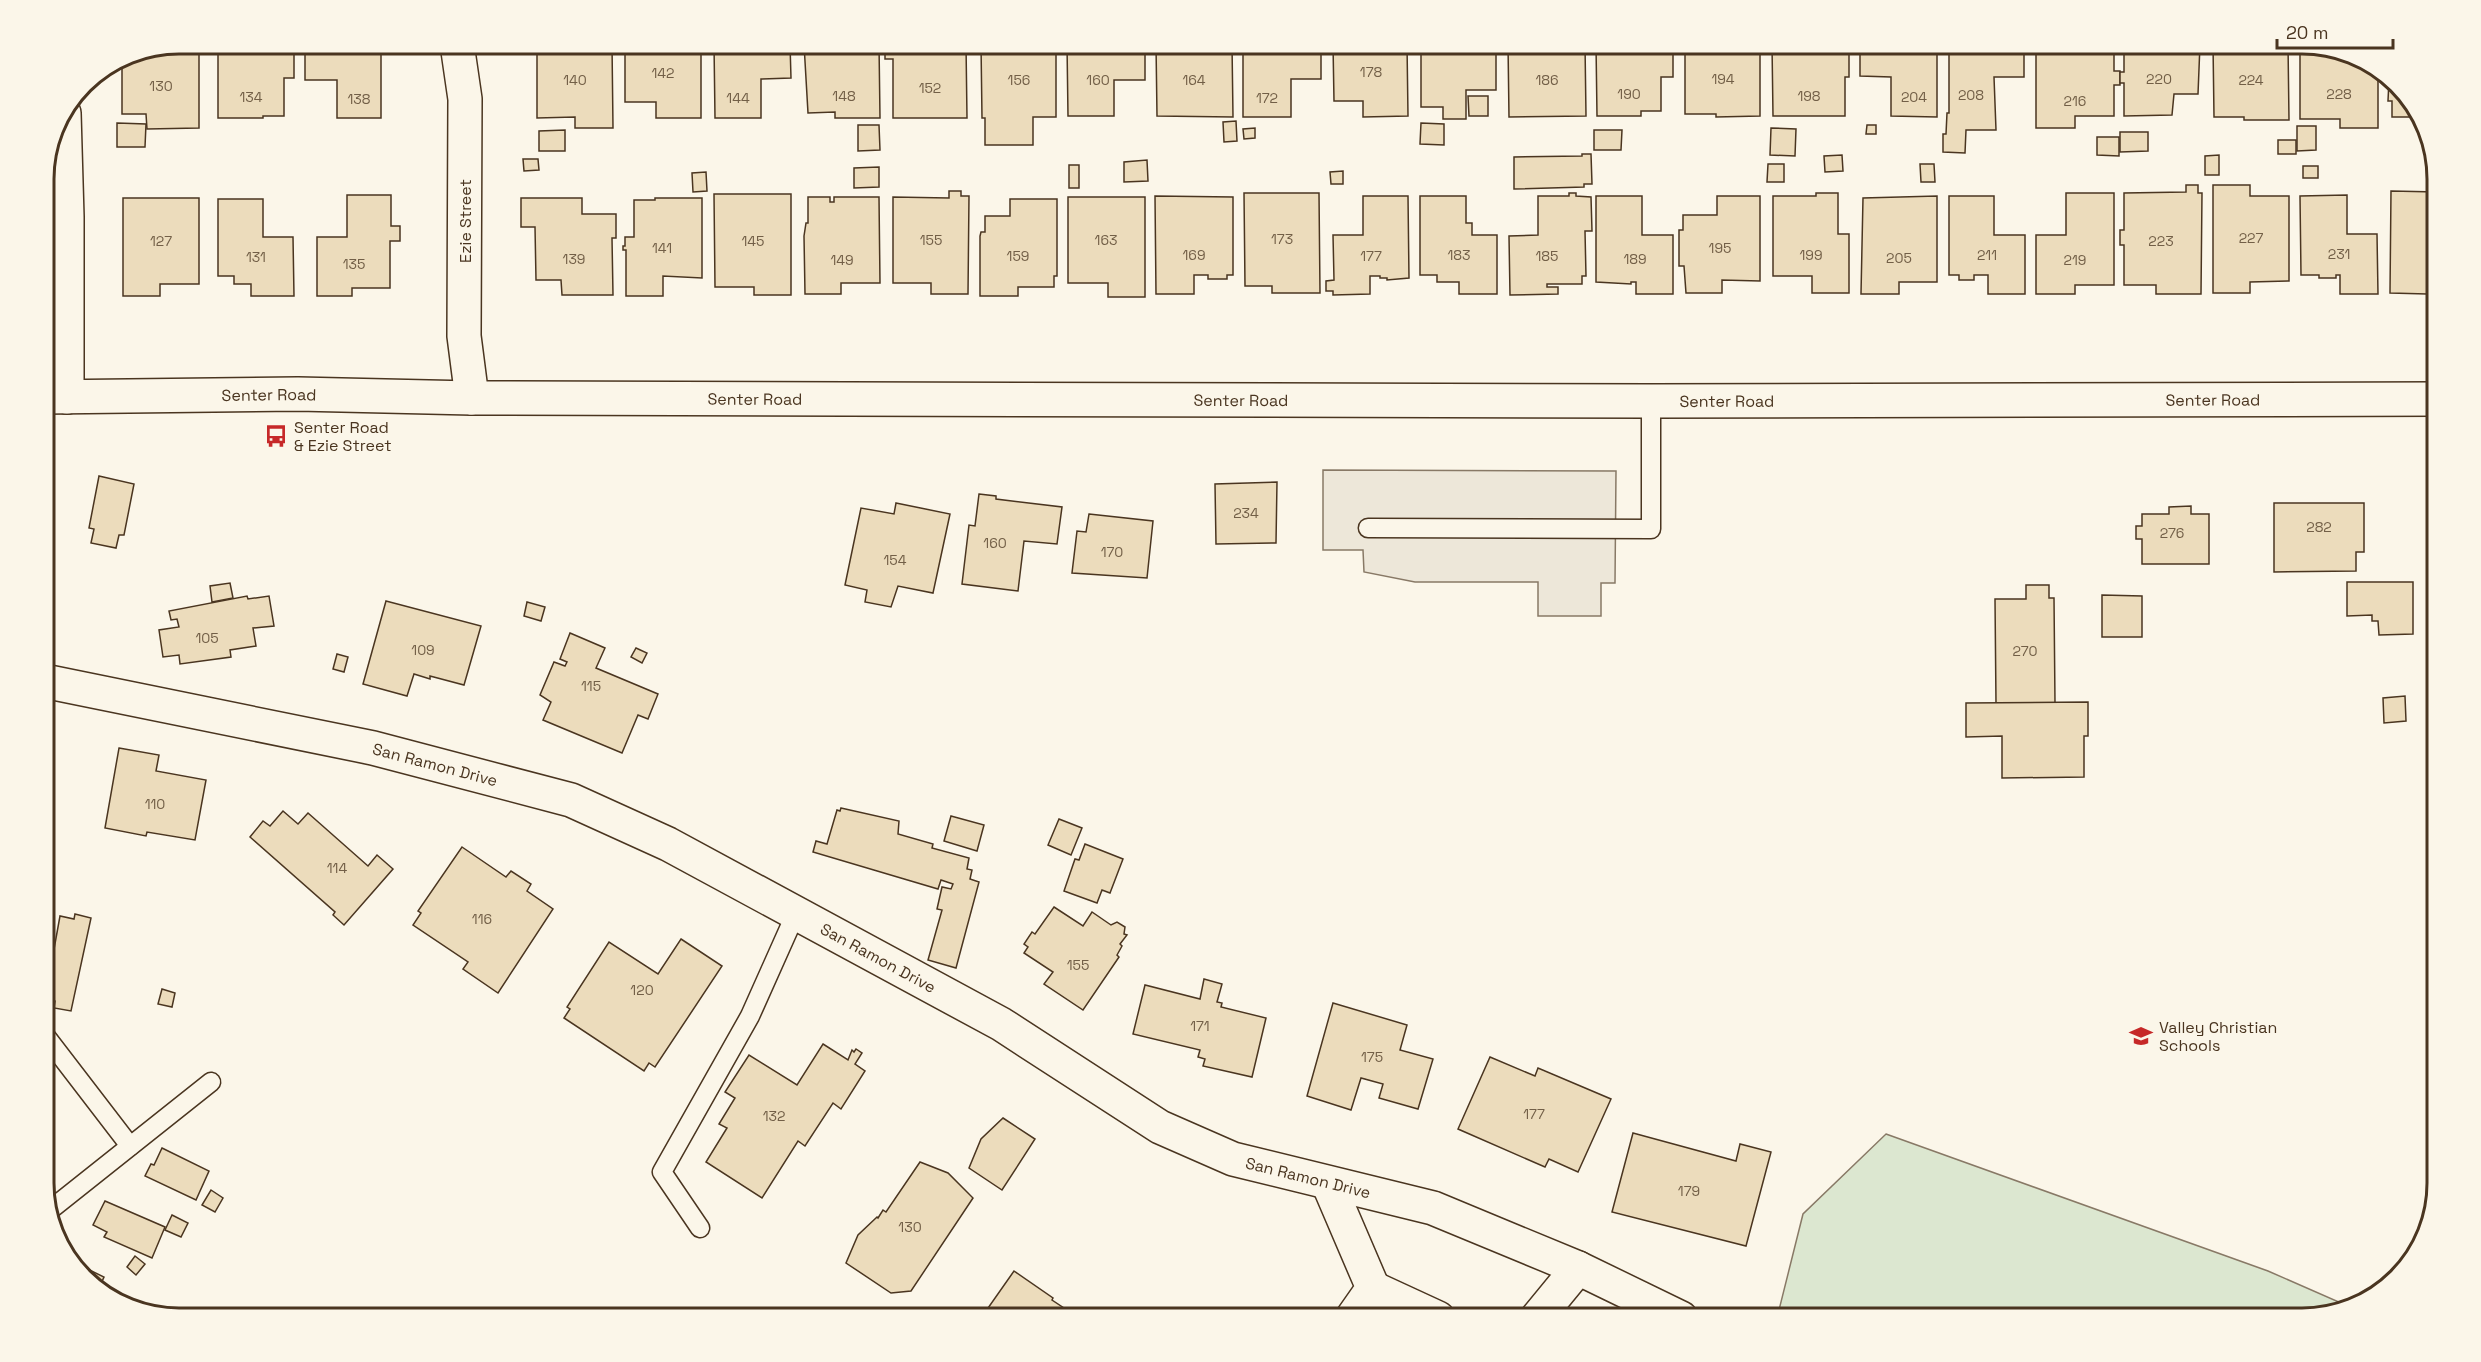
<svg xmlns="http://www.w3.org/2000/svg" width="2481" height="1362" font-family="'Space Grotesk',sans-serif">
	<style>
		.green { fill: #dce7d0; stroke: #887966; stroke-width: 1.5 }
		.parking { fill: #ede7d9; stroke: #887966; stroke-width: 1.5 }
		.building { fill: #ecdcbc; stroke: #4a3520; stroke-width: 1.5 }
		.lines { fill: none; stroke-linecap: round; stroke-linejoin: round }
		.lane-casing { stroke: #4a3520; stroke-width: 21 }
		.street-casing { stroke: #4a3520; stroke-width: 36 }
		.secondary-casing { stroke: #4a3520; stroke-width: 36 }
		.lane { stroke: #fbf6e9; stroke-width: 18 }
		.street { stroke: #fbf6e9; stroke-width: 33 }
		.secondary { stroke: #fbf6e9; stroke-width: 33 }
		.labels { text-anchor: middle; stroke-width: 4.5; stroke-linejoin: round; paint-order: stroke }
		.number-label { font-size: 14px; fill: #725f47 }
		.street-label { font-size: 16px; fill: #4a3520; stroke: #fbf6e9 }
		.poi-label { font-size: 16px; fill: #4a3520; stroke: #fbf6e9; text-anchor: start }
		.rim { fill: none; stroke: #4a3520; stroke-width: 3 }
	</style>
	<rect width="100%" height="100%" fill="#fbf6e9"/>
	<polygon class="green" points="1886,1134 2268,1271 2348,1306 2302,1318 1777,1318 1803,1214"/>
	<polygon class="parking" points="1323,470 1616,471 1615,583 1601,583 1601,616 1538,616 1538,582 1415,582 1364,572 1363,550 1323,550"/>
	<g class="building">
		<polygon points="179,44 199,44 199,128 147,129 146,114 122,114 122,58 128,54"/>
		<polygon points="218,44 294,44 294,78 284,78 284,116 263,116 263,118 218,118"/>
		<polygon points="305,44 381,44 381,118 337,118 337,80 305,80"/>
		<polygon points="537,44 612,44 613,128 575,128 575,117 537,118"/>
		<polygon points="625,44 701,44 701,118 656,118 656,102 625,102"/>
		<polygon points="714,44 790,44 791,78 761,79 761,118 715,118"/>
		<polygon points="804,44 879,44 880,118 835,118 835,112 808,113"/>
		<polygon points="893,44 966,44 967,118 893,118 893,59 885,59 885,46 893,46"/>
		<polygon points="981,44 1056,44 1056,117 1033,117 1033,145 985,145 985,118 982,118"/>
		<polygon points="1067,44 1145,44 1145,80 1114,80 1114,116 1068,116"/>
		<polygon points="1156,44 1232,44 1233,117 1157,116"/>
		<polygon points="1243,44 1321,44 1321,79 1291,79 1291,117 1243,117"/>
		<polygon points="1333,44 1407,44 1408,116 1363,117 1363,101 1334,101"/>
		<polygon points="1421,44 1496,44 1496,90 1466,90 1466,119 1443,119 1443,107 1421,107"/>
		<polygon points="1508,44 1585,44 1586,116 1509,117"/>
		<polygon points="1596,44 1673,44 1673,77 1661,77 1661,111 1641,111 1641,116 1597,116"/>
		<polygon points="1685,44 1760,44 1760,116 1716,117 1716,114 1685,114"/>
		<polygon points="1772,44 1849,44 1849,77 1845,77 1845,116 1773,116"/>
		<polygon points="1860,44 1937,44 1937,117 1891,116 1891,77 1860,76"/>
		<polygon points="1949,44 2024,44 2024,77 1994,77 1996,130 1966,130 1965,153 1943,152 1943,134 1946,134 1947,113 1949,113"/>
		<polygon points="2036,44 2114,44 2114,71 2120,71 2120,85 2114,85 2114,116 2075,116 2075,128 2036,128"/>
		<polygon points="2124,44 2200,44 2198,94 2174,94 2172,115 2124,116 2124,83 2120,83 2120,72 2124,72"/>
		<polygon points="2213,44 2288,44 2289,120 2244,120 2244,117 2214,117"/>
		<polygon points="2300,44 2369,62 2378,70 2378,128 2340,128 2340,119 2300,119"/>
		<polygon points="2389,80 2415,104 2419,117 2392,117 2392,101 2388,101"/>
		<polygon points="1468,96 1488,96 1488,116 1469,116"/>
		<polygon points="1236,121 1237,141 1224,142 1223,122"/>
		<polygon points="117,123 146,124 145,147 117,147"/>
		<polygon points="1421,123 1444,124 1444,145 1420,144"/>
		<polygon points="858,125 879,125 880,150 858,151"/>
		<polygon points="1867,125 1876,125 1876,134 1866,134"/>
		<polygon points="2297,126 2316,126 2316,150 2297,151"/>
		<polygon points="1255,128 1255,138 1244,139 1243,129"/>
		<polygon points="1771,128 1796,129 1795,156 1770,155"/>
		<polygon points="565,130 565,151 539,151 539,131"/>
		<polygon points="1594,130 1622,130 1621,150 1594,150"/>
		<polygon points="2120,132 2148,132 2148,151 2120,152"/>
		<polygon points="2097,137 2119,137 2119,156 2097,155"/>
		<rect x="2278" y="140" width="18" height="14"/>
		<polygon points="1582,154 1591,154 1592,184 1584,184 1584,187 1514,189 1514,157 1582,156"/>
		<polygon points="1842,155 1843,171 1825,172 1824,156"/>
		<polygon points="2219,155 2219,175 2205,175 2205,156"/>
		<polygon points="523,159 538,159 539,170 524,171"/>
		<polygon points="1147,160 1148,181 1124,182 1124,162"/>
		<polygon points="2429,161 2434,161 2437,171 2437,187 2428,187"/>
		<polygon points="1768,164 1784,164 1784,182 1767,182"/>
		<polygon points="1920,164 1934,164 1935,182 1921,182"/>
		<rect x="1069" y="165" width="10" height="23"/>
		<rect x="2303" y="166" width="15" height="12"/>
		<polygon points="879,167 879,187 854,188 854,168"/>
		<polygon points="1343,171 1343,184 1331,184 1330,172"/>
		<polygon points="706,172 707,191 693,192 692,173"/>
		<polygon points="2186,185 2198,185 2198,193 2202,193 2201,294 2156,294 2156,285 2124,285 2124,245 2120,245 2120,230 2124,230 2124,193 2186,192"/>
		<polygon points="2213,185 2250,185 2250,196 2289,196 2289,281 2250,282 2250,293 2213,293"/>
		<polygon points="949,191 961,191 961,196 969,196 968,294 931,294 931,283 893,283 893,197 949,198"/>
		<polygon points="2391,191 2437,192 2437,285 2427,285 2427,294 2390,293"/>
		<polygon points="1244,193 1319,193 1320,293 1272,293 1272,286 1245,286"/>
		<polygon points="1569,193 1576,193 1576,196 1591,197 1592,231 1585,231 1586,276 1582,276 1582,284 1547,284 1547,287 1558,287 1558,294 1510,295 1509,236 1538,235 1538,196 1569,196"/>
		<polygon points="1816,193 1838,193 1838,234 1849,234 1849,293 1812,293 1812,276 1773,276 1773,196 1816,196"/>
		<polygon points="2066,193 2114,193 2114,285 2075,285 2075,294 2036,294 2036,235 2066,235"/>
		<polygon points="714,194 791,194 791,295 754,295 754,287 715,287"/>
		<polygon points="347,195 391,195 391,226 400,226 400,241 390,241 390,288 352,288 352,296 317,296 317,237 347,237"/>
		<polygon points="2347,195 2347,234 2377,234 2378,294 2340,294 2340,275 2336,275 2336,278 2319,278 2319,275 2301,275 2300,196"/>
		<polygon points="1155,196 1233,197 1233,275 1227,275 1227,279 1208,279 1208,275 1194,275 1194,294 1156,294"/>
		<polygon points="1363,196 1408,196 1409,278 1387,280 1387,278 1380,278 1380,276 1370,276 1370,294 1333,295 1333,291 1326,291 1326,281 1334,280 1333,235 1363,235"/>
		<polygon points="1420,196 1466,196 1466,223 1472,223 1472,235 1497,235 1497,294 1459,294 1459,282 1437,282 1437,275 1420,275"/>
		<polygon points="1596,196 1642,196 1642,235 1673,235 1673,294 1636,294 1636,282 1631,282 1631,284 1596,282"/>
		<polygon points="1717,196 1760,196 1760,281 1722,280 1722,293 1686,293 1684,266 1679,266 1679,230 1683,230 1683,215 1717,215"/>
		<polygon points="1937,196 1937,282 1899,282 1899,294 1861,294 1863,198"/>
		<polygon points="1949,196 1994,196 1994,235 2025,235 2025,294 1988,294 1988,275 1974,275 1974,280 1959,280 1959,275 1949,275"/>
		<polygon points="808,197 830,197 830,202 834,202 834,197 879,197 880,283 841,283 841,294 805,294 804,236 806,223 808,223"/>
		<polygon points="1068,197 1145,197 1145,297 1108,297 1108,283 1068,283"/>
		<polygon points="123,198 199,198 199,284 160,284 160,296 123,296"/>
		<polygon points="521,198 582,198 582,214 616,214 616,238 612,238 613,295 562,295 561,280 536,280 535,227 521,227"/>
		<polygon points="655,198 702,198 702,278 663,276 663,296 626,296 626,250 623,250 623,246 625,246 625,237 634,237 634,200 655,200"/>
		<polygon points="218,199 263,199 263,237 293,237 294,296 251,296 251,284 234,284 234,276 218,276"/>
		<polygon points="1010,199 1057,199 1057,276 1054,276 1054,287 1018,287 1018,296 980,296 980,236 981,232 985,232 985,216 1010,216"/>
		<polygon points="99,476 134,484 124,535 119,535 116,548 91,543 94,529 89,528"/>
		<polygon points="1277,482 1276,543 1216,544 1215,484"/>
		<polygon points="979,494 996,496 996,499 1062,507 1057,544 1024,541 1018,591 962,584 969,525 975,526"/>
		<polygon points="896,503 950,514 933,593 898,586 891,607 865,602 867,590 845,585 861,508 894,514"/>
		<polygon points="2274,503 2364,503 2364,552 2356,552 2356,571 2274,572"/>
		<polygon points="2191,506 2191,514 2209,514 2209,564 2142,564 2142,539 2136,539 2136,526 2142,526 2142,514 2169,514 2169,507"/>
		<polygon points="1089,514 1153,521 1147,578 1072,573 1077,531 1086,532"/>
		<polygon points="2347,582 2413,582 2413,634 2379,635 2378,621 2372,621 2372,615 2347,616"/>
		<polygon points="230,583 233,598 212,602 210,586"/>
		<polygon points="2026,585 2049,585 2049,598 2054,598 2055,703 1996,703 1995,599 2026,599"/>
		<polygon points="2102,595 2142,596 2142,637 2102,637"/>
		<polygon points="247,596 248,599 269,596 274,626 253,628 256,646 230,650 231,657 180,664 179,655 163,657 159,630 179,627 177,619 171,620 169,611"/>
		<polygon points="386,601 481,626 464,685 430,676 430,679 414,674 407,696 363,684"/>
		<polygon points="527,602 545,607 541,621 524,616"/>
		<polygon points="570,633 605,648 596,668 658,694 648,719 638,715 622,753 543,720 551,702 540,695 554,662 565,666 567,662 560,659"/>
		<polygon points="636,648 647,653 642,663 631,657"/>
		<polygon points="337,654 348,657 344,672 333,669"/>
		<polygon points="2405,696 2406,721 2384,723 2383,698"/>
		<polygon points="2088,702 2088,736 2084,736 2084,777 2002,778 2002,736 1966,737 1966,703"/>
		<polygon points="119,748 159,755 156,771 206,780 195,840 147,832 146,836 105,828"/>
		<polygon points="841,808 899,821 898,834 933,844 932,848 969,858 967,869 972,870 970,879 979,882 956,968 928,960 942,910 937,909 942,887 951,889 953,884 941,880 938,889 813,852 816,841 827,844 837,810 840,811"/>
		<polygon points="283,811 298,824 308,813 368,866 377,855 393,869 344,925 333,915 335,912 250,837 263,821 270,826"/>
		<polygon points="951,816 984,825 977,851 944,841"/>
		<polygon points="1059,819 1082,828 1071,855 1048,845"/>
		<polygon points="1085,844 1123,859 1110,893 1102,890 1097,903 1064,891 1075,859 1079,860"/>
		<polygon points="462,847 506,877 511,871 531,884 527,891 553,909 498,993 463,969 468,962 413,925 421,913 418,911"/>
		<polygon points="1054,907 1083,926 1092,912 1111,925 1117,922 1125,927 1124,934 1127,935 1120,944 1122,946 1117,955 1119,957 1083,1010 1044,984 1053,972 1024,953 1028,947 1024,944 1032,932 1035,934"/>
		<polygon points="75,914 91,918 71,1011 54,1008 55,1001 45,999 60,916 74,919"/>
		<polygon points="681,939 722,966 655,1067 649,1063 644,1071 564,1018 570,1009 567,1007 609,942 658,974"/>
		<polygon points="1204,979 1222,984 1217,1002 1222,1003 1221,1007 1266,1018 1252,1077 1203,1066 1205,1059 1198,1057 1200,1050 1133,1034 1145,985 1200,999"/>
		<polygon points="162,989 175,993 172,1007 158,1004"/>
		<polygon points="1333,1003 1407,1025 1400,1050 1433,1059 1418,1109 1379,1098 1383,1084 1361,1078 1351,1110 1307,1096"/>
		<polygon points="823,1044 848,1060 852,1050 854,1052 856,1049 862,1053 855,1064 865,1071 841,1109 833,1103 805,1146 798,1141 762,1198 706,1162 727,1128 719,1124 735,1098 725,1092 749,1055 797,1085"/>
		<polygon points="1490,1057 1535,1076 1538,1068 1611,1099 1578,1172 1549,1159 1545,1167 1458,1129"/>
		<polygon points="1003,1118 1035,1139 1002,1190 969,1168 981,1139"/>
		<polygon points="1633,1133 1736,1161 1740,1144 1771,1152 1746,1246 1612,1212"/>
		<polygon points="162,1148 209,1171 196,1200 145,1176 151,1164 154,1165"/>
		<polygon points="920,1162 948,1173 973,1198 911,1291 891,1293 846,1263 858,1235 877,1217 878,1218 883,1210 886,1212"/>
		<polygon points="211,1190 223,1198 215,1212 202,1205"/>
		<polygon points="105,1201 165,1227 152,1258 104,1237 107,1232 93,1225"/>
		<polygon points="172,1215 188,1223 181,1237 165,1230"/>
		<polygon points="135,1256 145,1264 136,1275 127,1267"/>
		<polygon points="73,1262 104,1277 99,1288"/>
		<polygon points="1014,1271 1053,1298 1052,1300 1079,1318 981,1318"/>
	</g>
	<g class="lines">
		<g class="lane-casing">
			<g id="lane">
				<polyline points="1368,528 1651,529 1651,401"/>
				<polyline points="44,1034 130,1146"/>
				<polyline points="50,1210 211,1082"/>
				<polyline points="700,1228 662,1172 750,1016 796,913"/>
			</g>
		</g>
		<g class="street-casing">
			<g id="street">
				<polyline points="457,44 465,99 464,336 472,398"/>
				<path id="s1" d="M44,681L373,748L571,800L668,844L1001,1024L1160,1127L1233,1159L1433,1208L1578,1268L1681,1318"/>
				<polyline points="1328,1183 1373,1288 1352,1318"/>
				<polyline points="1373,1288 1438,1318"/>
				<polyline points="1537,1318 1578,1268"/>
			</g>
		</g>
		<g class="secondary-casing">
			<g id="secondary">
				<polyline points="64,113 67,217 67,397"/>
				<path id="s2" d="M44,397L298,394L472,398L1651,401L2437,399"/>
			</g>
		</g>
		<use href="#lane" class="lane"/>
		<use href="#street" class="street"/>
		<use href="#secondary" class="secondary"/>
	</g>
	<defs>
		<g id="bus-bare" transform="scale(1.8)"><path d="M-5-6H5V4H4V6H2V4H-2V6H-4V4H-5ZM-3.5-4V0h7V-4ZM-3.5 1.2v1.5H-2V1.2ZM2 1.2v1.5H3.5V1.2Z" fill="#c62828" stroke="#fbf6e9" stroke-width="2.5" paint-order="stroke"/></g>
		<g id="school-bare" transform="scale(1.8)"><path d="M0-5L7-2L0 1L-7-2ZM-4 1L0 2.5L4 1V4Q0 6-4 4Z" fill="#c62828" stroke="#fbf6e9" stroke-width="2.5" paint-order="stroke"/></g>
	</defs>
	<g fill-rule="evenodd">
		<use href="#bus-bare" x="276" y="436"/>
		<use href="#school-bare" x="2141" y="1036"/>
	</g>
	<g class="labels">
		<g class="number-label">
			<text x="1371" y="77">178</text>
			<text x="663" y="78">142</text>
			<text x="1723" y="84">194</text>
			<text x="2159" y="84">220</text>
			<text x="575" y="85">140</text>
			<text x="1019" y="85">156</text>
			<text x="1098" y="85">160</text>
			<text x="1194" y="85">164</text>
			<text x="1547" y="85">186</text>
			<text x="2251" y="85">224</text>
			<text x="161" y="91">130</text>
			<text x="930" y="93">152</text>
			<text x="1629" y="99">190</text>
			<text x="2339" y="99">228</text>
			<text x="1971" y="100">208</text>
			<text x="844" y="101">148</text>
			<text x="1809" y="101">198</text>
			<text x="251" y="102">134</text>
			<text x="1914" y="102">204</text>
			<text x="738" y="103">144</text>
			<text x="1267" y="103">172</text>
			<text x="359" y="104">138</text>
			<text x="2075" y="106">216</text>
			<text x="2251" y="243">227</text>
			<text x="1282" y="244">173</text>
			<text x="931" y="245">155</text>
			<text x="1106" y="245">163</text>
			<text x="161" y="246">127</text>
			<text x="753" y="246">145</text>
			<text x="2161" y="246">223</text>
			<text x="662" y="253">141</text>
			<text x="1720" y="253">195</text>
			<text x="2339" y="259">231</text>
			<text x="1194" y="260">169</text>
			<text x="1459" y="260">183</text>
			<text x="1811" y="260">199</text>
			<text x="1987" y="260">211</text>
			<text x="1018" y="261">159</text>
			<text x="1371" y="261">177</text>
			<text x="1547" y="261">185</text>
			<text x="256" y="262">131</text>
			<text x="1899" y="263">205</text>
			<text x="574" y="264">139</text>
			<text x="1635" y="264">189</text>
			<text x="842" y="265">149</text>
			<text x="2075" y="265">219</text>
			<text x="354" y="269">135</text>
			<text x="1246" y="518">234</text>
			<text x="2319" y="532">282</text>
			<text x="2172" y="538">276</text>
			<text x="995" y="548">160</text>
			<text x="1112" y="557">170</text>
			<text x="895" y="565">154</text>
			<text x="207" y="643">105</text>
			<text x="423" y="655">109</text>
			<text x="2025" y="656">270</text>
			<text x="591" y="691">115</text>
			<text x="155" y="809">110</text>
			<text x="337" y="873">114</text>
			<text x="482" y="924">116</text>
			<text x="1078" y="970">155</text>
			<text x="642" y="995">120</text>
			<text x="1200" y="1031">171</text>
			<text x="1372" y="1062">175</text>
			<text x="1534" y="1119">177</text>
			<text x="774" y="1121">132</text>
			<text x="1689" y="1196">179</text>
			<text x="910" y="1232">130</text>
		</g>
		<g class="street-label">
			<text transform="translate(465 221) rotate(-90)" y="6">Ezie Street</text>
			<text dy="6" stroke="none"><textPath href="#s2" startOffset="225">Senter Road</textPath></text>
			<text dy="6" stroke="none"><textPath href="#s2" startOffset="711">Senter Road</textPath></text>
			<text dy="6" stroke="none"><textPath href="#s2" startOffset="1197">Senter Road</textPath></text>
			<text dy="6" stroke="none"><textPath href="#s2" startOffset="2169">Senter Road</textPath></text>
			<text dy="6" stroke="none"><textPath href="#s2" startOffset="1683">Senter Road</textPath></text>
			<text dy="6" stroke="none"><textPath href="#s1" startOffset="400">San Ramon Drive</textPath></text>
			<text dy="6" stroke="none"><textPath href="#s1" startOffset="886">San Ramon Drive</textPath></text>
			<text dy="6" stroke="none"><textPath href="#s1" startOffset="1372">San Ramon Drive</textPath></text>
		</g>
		<g class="poi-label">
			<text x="294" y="433">Senter Road<tspan x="294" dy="18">&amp; Ezie Street</tspan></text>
			<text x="2159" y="1033">Valley Christian<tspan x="2159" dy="18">Schools</tspan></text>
		</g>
	</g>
	<path d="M0 0H2481V1362H0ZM179 54H2302A125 125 0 0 1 2427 179V1183A125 125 0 0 1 2302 1308H179A125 125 0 0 1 54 1183V179A125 125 0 0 1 179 54Z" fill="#fbf6e9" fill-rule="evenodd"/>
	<path class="rim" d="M179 54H2302A125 125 0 0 1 2427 179V1183A125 125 0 0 1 2302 1308H179A125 125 0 0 1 54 1183V179A125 125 0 0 1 179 54Z"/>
	<path d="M2277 39v9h116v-9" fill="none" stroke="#4a3520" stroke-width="3"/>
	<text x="2286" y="39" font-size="18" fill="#4a3520" stroke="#fbf6e9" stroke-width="4.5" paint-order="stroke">20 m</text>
</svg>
